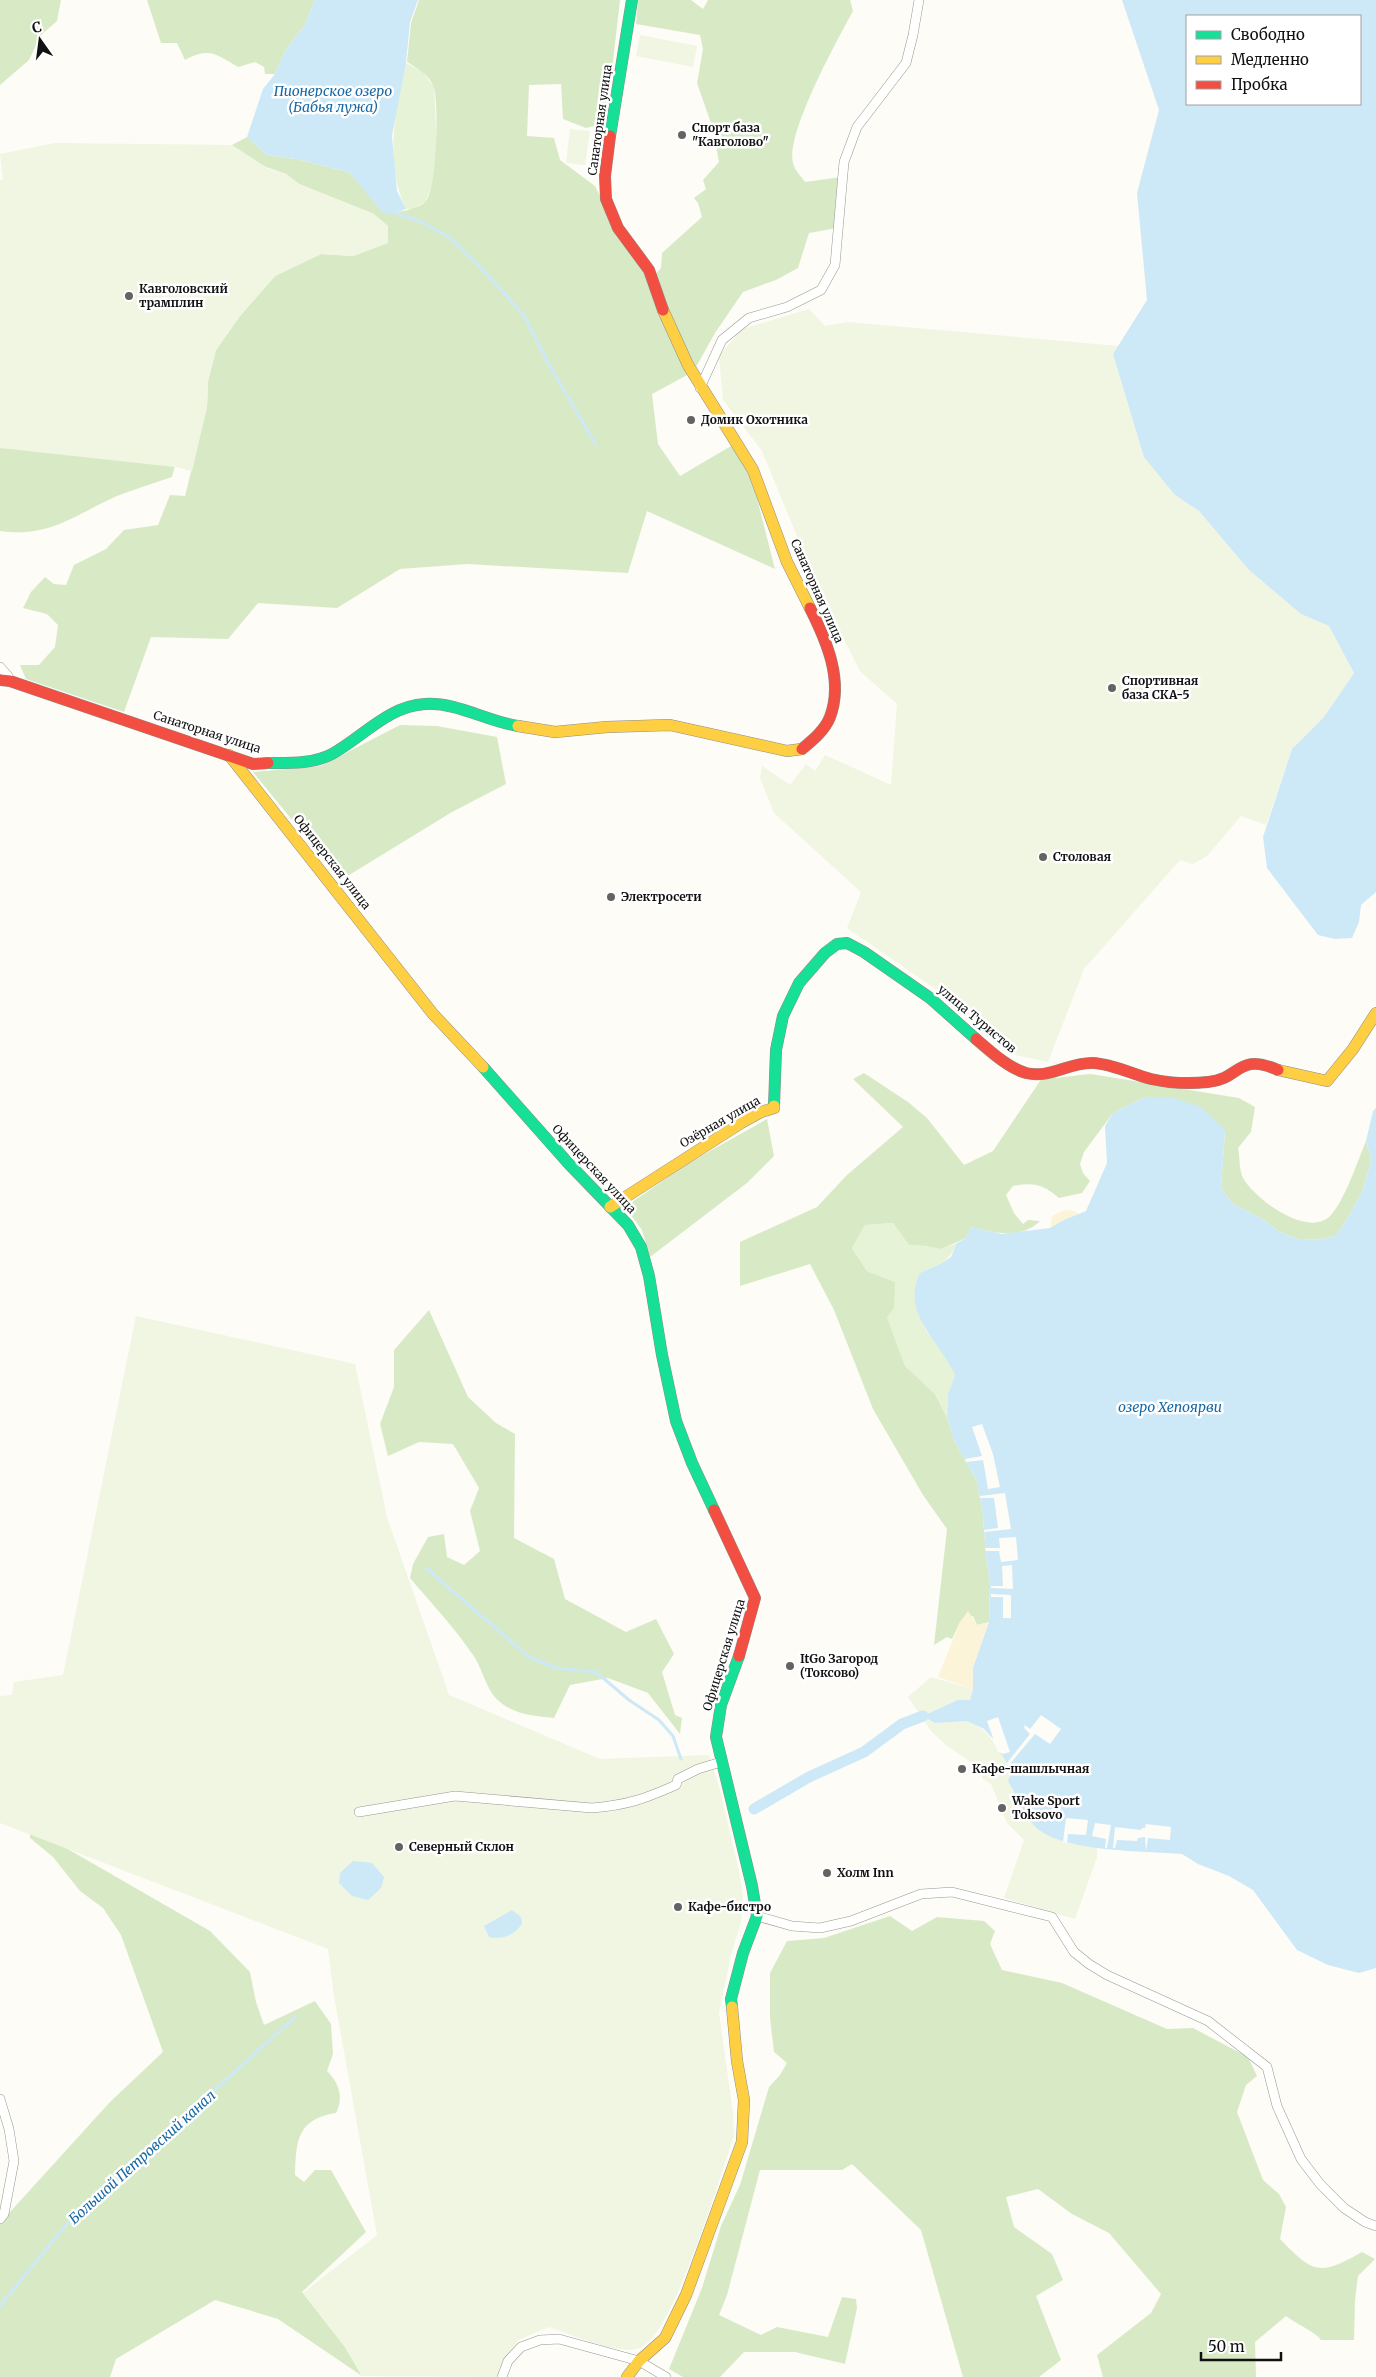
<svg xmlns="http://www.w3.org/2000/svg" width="1376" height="2377" font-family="Merriweather,serif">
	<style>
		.green { fill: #e7f3d7 }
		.forest { fill: #d8eac5 }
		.sand { fill: #fcf4d9 }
		.pitch { fill: #f0f6e1 }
		.water { fill: #cde8f7; fill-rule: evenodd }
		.pier { fill: #fdfcf7 }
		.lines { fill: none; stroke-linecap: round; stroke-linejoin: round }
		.stream { stroke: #cde8f7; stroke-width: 3 }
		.canal { stroke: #cde8f7; stroke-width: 11 }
		.street-casing { stroke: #979795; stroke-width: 10 }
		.fast-casing { stroke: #8e8d8b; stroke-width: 12 }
		.slow-casing { stroke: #8e8d8b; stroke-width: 12 }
		.jam-casing { stroke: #8e8d8b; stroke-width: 12 }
		.street { stroke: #fffffe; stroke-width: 9 }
		.fast { stroke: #16e098; stroke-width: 11 }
		.slow { stroke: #ffcf43; stroke-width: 11 }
		.jam { stroke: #f24e42; stroke-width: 11 }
		.poi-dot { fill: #646362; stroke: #fff; stroke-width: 2 }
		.labels { text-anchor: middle; stroke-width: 5; stroke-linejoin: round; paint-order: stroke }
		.street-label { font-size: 12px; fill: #111; stroke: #fff }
		.poi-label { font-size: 12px; font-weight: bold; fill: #111; stroke: #fff; text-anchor: start }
		.water-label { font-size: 14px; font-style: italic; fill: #1768a6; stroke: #fff }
	</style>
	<rect width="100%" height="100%" fill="#fdfcf7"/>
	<g class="green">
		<path d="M406,63L422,71L434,87L437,143L434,178L426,201L414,209H406C384,162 395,112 406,63Z"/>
		<path d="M893,1223L909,1245L926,1246L941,1249L957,1243C949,1263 939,1264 920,1273L925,1329L947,1358L955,1375L948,1394L947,1418L935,1394L905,1366L887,1317L895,1282L867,1271L852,1248L865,1225Z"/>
	</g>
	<g class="forest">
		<polygon points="0,0 61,0 57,21 41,35 29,60 0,85"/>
		<path d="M147,0H315L304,26L285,51L275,74H265L264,67L255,62L238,67C216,54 209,47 185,60L177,43H161Z"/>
		<path d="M419,0H620L606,123L586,128L563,119L561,84L529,85L527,136L554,138L560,160L595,186L621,240L641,259L689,374L652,394L658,444L680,476L731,446L750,471L775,569L647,511L628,573L467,564L400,569L337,608L258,603L228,639L151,637L124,712L26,679L20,665H39L55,647L58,625L47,614L23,608L31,592L45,577L54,584L66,585L74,565L106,549L124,530L158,525L170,495L185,496L207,407L208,381L216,350L240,316L275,276L321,254L354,256L374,214L299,184L286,174L238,157L232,145L247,137L267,155L296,159L349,172L384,213C394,213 419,210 426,201C437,186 439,106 434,88C430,75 417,68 407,62L411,23Z"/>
		<path d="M638,0H691L703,9L708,0H850L853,11C838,39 782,139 794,166C796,172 802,177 805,182L841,177L837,228L809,233L798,268L776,280L743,292L715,333L696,367H692L655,275L661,268L662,253L702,217L698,203L694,198L706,189L703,180L719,162L713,129L697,83L703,49L700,35L636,24Z"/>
		<path d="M0,412L178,454L172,477C154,483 135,489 117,496C74,515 50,538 0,531Z"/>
		<polygon points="400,725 437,726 497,737 506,784 452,812 341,880 253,772 321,766"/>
		<path d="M864,1073L908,1102L927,1118L964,1165L993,1151L1042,1078C1059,1079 1074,1075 1091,1074L1239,1098L1255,1107L1251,1132L1238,1148C1240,1157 1239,1170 1243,1178C1255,1199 1306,1237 1329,1217C1344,1203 1358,1160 1366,1141L1371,1160L1363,1190L1346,1221L1335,1236L1322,1239L1301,1240L1280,1232L1264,1220L1232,1203L1221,1188L1225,1130L1145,1097L1113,1113L1084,1152L1080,1164L1083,1173L1090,1181L1082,1193L1059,1198C1043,1184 1033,1182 1013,1186L1006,1195L1014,1213L1023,1224L1028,1220L1040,1221C1020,1240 996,1233 971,1227L966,1238L941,1249L926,1246L909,1245L893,1223L865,1225L852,1248L867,1271L895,1282L894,1308L887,1317L905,1366L935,1394L947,1418L954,1440L977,1481L983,1515L986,1557L990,1582L989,1622L977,1625L973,1616L960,1622L952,1639L947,1637L934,1645L947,1529L923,1495L873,1409L834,1310L810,1264L740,1286V1242L817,1207L847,1175L903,1127L853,1079Z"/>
		<polygon points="767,1119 774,1156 747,1183 650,1257 642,1230 625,1207 687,1164"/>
		<path d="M429,1310L468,1397L496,1423L515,1434L514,1538L554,1559L565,1599L626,1632L656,1619L674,1654L662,1672L675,1715L682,1718L680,1734L648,1693L608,1678L570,1685L554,1718C535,1716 515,1715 500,1702C486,1691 483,1669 473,1655C454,1627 432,1604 410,1578L413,1564L428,1537L444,1534L447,1557L464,1565L480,1551L470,1511L479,1488L453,1444L419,1442L388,1456L380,1424L394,1387V1350Z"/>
		<path d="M30,1833H40L210,1931L250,1972L256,2002L264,2025L315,2001L331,2024L333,2054L327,2071C339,2083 344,2097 336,2113C297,2119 296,2141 295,2175L304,2182L315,2170H331L366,2232L302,2292L345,2347L362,2376L278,2319L215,2300L116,2359L110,2377H0V2223L110,2102L163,2052L121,1935L103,1908L80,1891L53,1857L30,1838Z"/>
		<path d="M890,1916L912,1931L937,1917L984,1921L995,1931L990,1944L1002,1970L1062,1983L1167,2029L1193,2028L1248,2057L1257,2076L1246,2085L1237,2112L1263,2180L1279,2194L1286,2207L1280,2239C1314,2274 1319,2276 1362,2252L1375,2259L1358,2276L1355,2300L1354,2340H1321C1316,2332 1296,2324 1286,2316L1255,2342L1256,2377H1103L1097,2355L1151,2313L1161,2294L1109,2233L1072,2214L1038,2189L1006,2197L1014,2227L1052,2254L1063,2280L1036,2296L1061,2360L1039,2377H963L921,2230L852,2164L842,2170H760L727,2295L719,2315L761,2335L777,2327L828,2337L842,2297L856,2299L857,2308L845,2364L795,2352H744L720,2377H683L669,2369L702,2288L721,2226L740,2185L769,2087L780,2075L787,2063L774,2052L770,2018V1973L787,1941L824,1938Z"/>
	</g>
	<g class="sand">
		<polygon points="1065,1210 1074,1211 1079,1214 1050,1228 1052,1216"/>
		<polygon points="968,1611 977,1625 989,1622 973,1668 973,1689 938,1677 960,1622"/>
	</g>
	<g class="pitch">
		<polygon points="640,35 697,46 693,67 636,56"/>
		<polygon points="570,129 590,131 585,165 566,163"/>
		<polygon points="55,143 232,145 269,169 286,174 299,184 374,214 388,226 388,243 354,256 321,254 275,276 240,316 216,350 208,381 207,407 192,471 175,467 0,448 0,180 3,179 0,154"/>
		<polygon points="809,309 825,326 848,322 1118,346 1113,354 1175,495 1199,511 1248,569 1301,614 1329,626 1354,673 1324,717 1292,749 1266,825 1241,816 1207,856 1193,864 1180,860 1084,969 1048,1062 1012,1054 937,990 847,928 861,892 774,813 760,778 762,766 790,785 806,764 815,771 825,755 891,785 897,704 860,671 820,592 762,451 723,400 719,356 742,329"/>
		<path d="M136,1316L355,1364L387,1517L449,1695L600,1759L709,1755L720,1790L739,1871L743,1896L741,1922L731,1955L719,2013L733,2113L734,2136C721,2174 673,2336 640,2348C620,2356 570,2334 549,2327L518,2340L496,2377L362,2376L345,2347L303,2293L377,2235L334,1996L328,1949L0,1823V1696L12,1695L14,1682L63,1675Z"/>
		<path d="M931,1677L973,1689L970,1700L935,1723C944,1722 960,1718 968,1721C982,1727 993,1737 998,1752C1005,1756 1007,1764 1012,1770L1008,1781C1035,1831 1040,1840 1097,1847V1857L1075,1919L1004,1898L1024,1840L1007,1823L991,1784L982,1778L983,1771L946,1745L931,1731L908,1697Z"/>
	</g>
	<g class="water">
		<polygon points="315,0 418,0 410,22 406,63 392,136 397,191 406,209 395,213 383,213 349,172 296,159 267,155 247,137 263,89 275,74 285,51 304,26"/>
		<path d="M1122,0H1376V892L1361,905L1359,922L1352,938L1335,939L1318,935L1267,868L1263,837L1292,749L1324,717L1354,673L1329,626L1301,614L1248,569L1199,511L1175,495L1144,457L1113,354L1147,300L1137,193L1159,110ZM1187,16H1360V104H1187Z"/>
		<path d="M1145,1097H1171L1201,1107L1225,1130L1221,1188L1232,1203L1264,1220L1280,1232L1301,1240L1322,1239L1335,1236L1346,1221L1363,1190L1371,1160L1366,1141L1373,1111L1376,1108V1968L1359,1973L1328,1965L1297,1950L1253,1890L1229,1876L1198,1864L1182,1854C1144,1851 1068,1852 1039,1830C1025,1819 1017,1796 1008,1781L1012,1770C1006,1764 1005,1756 998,1752L995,1741L984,1729L967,1721L935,1723L923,1716L958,1700H970L973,1689V1668L989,1622L990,1582L986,1557L983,1515L977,1481L954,1440L947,1418L948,1394L955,1375C940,1341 900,1313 920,1273L942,1263L951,1257L957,1243L966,1238L971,1227L1002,1234L1050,1228L1064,1220L1086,1211L1107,1163L1105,1126L1113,1113Z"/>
		<polygon points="353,1861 372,1863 384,1877 381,1888 368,1900 352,1896 339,1883 340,1873"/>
		<path d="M512,1910L521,1917L522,1923C516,1935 501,1940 489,1937L484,1926Z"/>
	</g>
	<g class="pier">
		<polygon points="982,1424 993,1454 1000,1487 988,1489 983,1460 966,1462 965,1459 982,1456 972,1427"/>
		<polygon points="1005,1493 1011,1529 984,1532 984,1530 998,1528 994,1498 980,1498 980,1496"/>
		<polygon points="1016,1537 1018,1560 1001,1562 999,1551 986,1551 985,1548 1000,1548 999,1538"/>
		<polygon points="1012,1565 1013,1589 991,1588 991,1586 1003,1586 1002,1566"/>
		<polygon points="991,1594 1011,1595 1011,1618 1003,1618 1003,1597 991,1597"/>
		<polygon points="1041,1715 1061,1729 1050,1744 1035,1734 1008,1766 1006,1764 1030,1734 1024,1728 1025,1725 1030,1729"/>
		<polygon points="998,1717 1010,1752 1003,1754 998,1752 987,1721"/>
		<polygon points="1066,1818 1088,1820 1086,1835 1068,1834 1067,1843 1063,1842"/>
		<polygon points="1095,1823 1111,1825 1107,1848 1105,1848 1106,1839 1092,1836"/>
		<polygon points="1146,1824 1171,1827 1170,1840 1148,1838 1146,1851 1145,1837 1138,1838 1137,1841 1117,1840 1115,1848 1113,1848 1115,1827 1141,1830 1142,1828 1145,1828"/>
	</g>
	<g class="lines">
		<g class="stream">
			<polyline points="395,213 422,222 450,238 480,267 523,314 551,368 596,445"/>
			<polyline points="426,1568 529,1657 556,1668 596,1672 629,1700 659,1720 673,1736 681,1759"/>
			<polyline points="0,2306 65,2226 295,2017"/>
		</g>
		<polyline class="canal" points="754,1809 809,1777 864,1752 902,1724 923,1716"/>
		<g class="street-casing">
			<g id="street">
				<polyline points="700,388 722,340 749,318 787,307 821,290 835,265 844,162 857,127 906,63 913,35 919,0"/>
				<polyline points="0,667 8,676 10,681"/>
				<path d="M359,1812L455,1796L592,1808C628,1805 644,1799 676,1785L678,1779L698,1769L721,1762"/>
				<polyline points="757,1916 792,1926 820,1928 851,1921 921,1894 952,1892 1052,1917 1074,1952 1089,1964 1107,1975 1208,2021 1267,2067 1277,2106 1301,2159 1320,2184 1344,2208 1365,2222 1376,2226"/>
				<polyline points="0,2099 9,2129 14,2161 4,2214 0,2219"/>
				<polyline points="502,2377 508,2361 521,2347 540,2340 559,2339 639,2361 666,2377"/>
			</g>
		</g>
		<g class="fast-casing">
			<g id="fast">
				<polyline points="610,136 632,0"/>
				<path d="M268,763C289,763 313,764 332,754C363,737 388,706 425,704C457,702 486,721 518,726"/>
				<polyline points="483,1067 569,1164 628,1225 641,1247 649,1276 662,1355 676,1421 692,1463 714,1510"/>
				<polyline points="774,1106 776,1050 783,1016 799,983 825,953 837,944 847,943 864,952 930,998 976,1039"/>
				<polyline points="732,2007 731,1999 743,1953 757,1916 752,1886 716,1737 721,1705 739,1656"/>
			</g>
		</g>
		<g class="slow-casing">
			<g id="slow">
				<polyline points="663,310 688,365 753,470 787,562 810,608"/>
				<polyline points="518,726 555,732 607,727 670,725 787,751 802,749"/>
				<polyline points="229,755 433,1014 483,1067"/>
				<polyline points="1278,1070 1327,1081 1353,1049 1376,1013"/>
				<polyline points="610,1207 741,1123 761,1112 774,1108 774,1106"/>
				<polyline points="627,2377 639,2361 665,2338 686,2295 742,2142 744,2100 737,2061 732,2007"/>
			</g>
		</g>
		<g class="jam-casing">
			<g id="jam">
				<polyline points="610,136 605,176 606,199 618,228 649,270 663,310"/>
				<polyline points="0,680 10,681 253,764 268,763"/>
				<path d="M802,749C813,740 825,730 830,717C844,680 826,640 810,608"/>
				<path d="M976,1039C990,1051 1008,1068 1026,1073C1050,1079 1069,1062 1093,1063C1113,1064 1132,1074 1151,1079C1169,1083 1189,1084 1208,1082C1241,1079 1237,1052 1278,1070"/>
				<polyline points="714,1510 755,1598 739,1656"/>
			</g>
		</g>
		<use href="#street" class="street"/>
		<use href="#fast" class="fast"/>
		<use href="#slow" class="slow"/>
		<use href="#jam" class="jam"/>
	</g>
	<g class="poi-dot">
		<circle cx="682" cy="135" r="5"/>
		<circle cx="129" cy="296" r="5"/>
		<circle cx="691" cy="420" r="5"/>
		<circle cx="1112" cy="688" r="5"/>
		<circle cx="1043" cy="857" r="5"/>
		<circle cx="611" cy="897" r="5"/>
		<circle cx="790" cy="1666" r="5"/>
		<circle cx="962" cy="1769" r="5"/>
		<circle cx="1002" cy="1808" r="5"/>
		<circle cx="399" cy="1847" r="5"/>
		<circle cx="827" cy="1873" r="5"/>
		<circle cx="678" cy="1907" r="5"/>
	</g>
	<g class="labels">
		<g class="street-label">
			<text transform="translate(600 120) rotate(-82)" y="4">Санаторная улица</text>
			<text transform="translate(817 591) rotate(66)" y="4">Санаторная улица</text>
			<text transform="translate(207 732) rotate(18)" y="4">Санаторная улица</text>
			<text transform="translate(332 862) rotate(52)" y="4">Офицерская улица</text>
			<text transform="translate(977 1019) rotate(40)" y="4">улица Туристов</text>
			<text transform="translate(720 1122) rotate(-30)" y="4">Озёрная улица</text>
			<text transform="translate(594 1169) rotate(47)" y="4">Офицерская улица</text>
			<text transform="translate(724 1655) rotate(-73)" y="4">Офицерская улица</text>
		</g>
		<g class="poi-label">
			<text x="692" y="132">Спорт база<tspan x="692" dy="14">"Кавголово"</tspan></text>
			<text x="139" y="293">Кавголовский<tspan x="139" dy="14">трамплин</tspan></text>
			<text x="701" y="424">Домик Охотника</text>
			<text x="1122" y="685">Спортивная<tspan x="1122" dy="14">база СКА-5</tspan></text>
			<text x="1053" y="861">Столовая</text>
			<text x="621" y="901">Электросети</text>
			<text x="800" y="1663">ItGo Загород<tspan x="800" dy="14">(Токсово)</tspan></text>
			<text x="972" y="1773">Кафе-шашлычная</text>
			<text x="1012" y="1805">Wake Sport<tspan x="1012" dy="14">Toksovo</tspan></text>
			<text x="409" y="1851">Северный Склон</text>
			<text x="837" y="1877">Холм Inn</text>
			<text x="688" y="1911">Кафе-бистро</text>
		</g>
		<g class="water-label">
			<text x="333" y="96">Пионерское озеро<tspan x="333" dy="16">(Бабья лужа)</tspan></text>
			<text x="1170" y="1412">озеро Хепоярви</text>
			<text transform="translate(142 2157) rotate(-42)" y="5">Большой Петровский канал</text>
		</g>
	</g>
	<rect x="1186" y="15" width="175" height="90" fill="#ffffff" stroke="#a0a0a0"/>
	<rect x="1196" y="31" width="25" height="8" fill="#16e098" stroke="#a0a0a0"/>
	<text x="1231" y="40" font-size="15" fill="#111111">Свободно</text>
	<rect x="1196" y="56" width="25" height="8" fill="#ffcf43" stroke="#a0a0a0"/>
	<text x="1231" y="65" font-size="15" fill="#111111">Медленно</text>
	<rect x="1196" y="81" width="25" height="8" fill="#f24e42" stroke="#a0a0a0"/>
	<text x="1231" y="90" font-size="15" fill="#111111">Пробка</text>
	<g transform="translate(40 40) rotate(346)" stroke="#ffffff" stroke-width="4" paint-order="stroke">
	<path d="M0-4L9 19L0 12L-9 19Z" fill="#111111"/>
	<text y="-8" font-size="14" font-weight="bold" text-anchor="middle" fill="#111111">С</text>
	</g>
	<path d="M1201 2352v8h80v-8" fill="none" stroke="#111111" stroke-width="2.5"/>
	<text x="1208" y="2352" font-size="15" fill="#111111" stroke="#ffffff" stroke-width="4" paint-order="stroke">50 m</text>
</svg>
